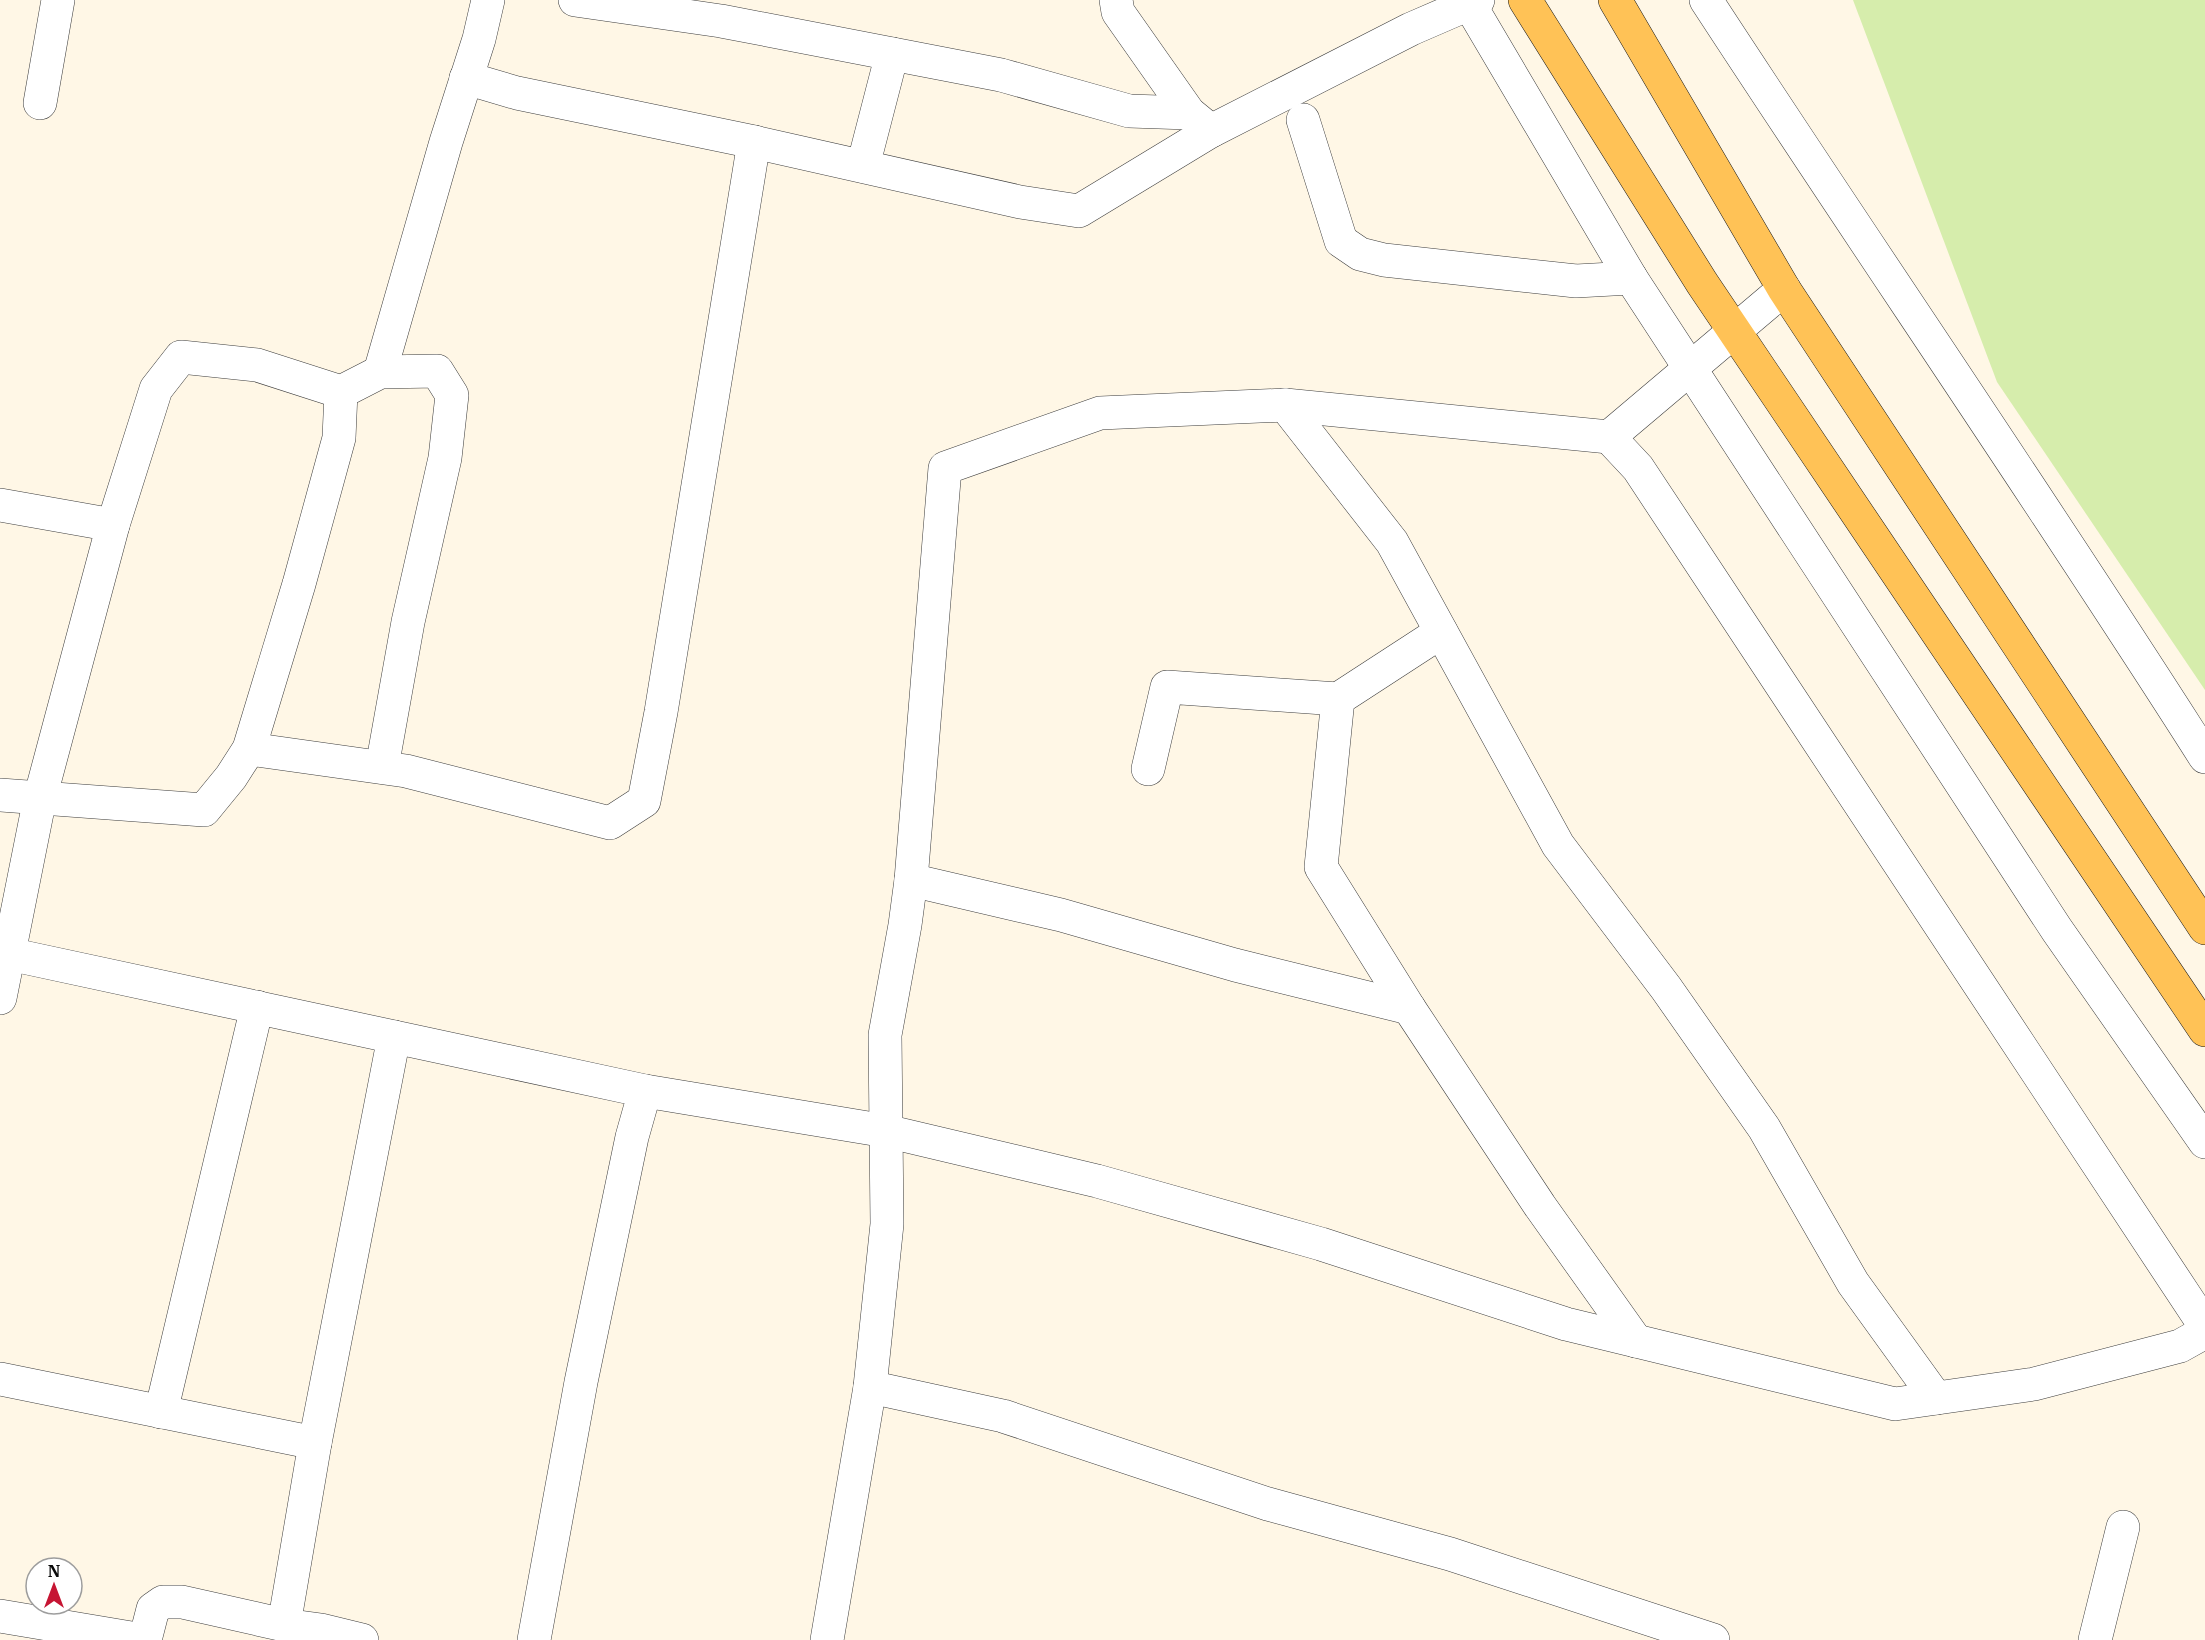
<svg xmlns="http://www.w3.org/2000/svg" width="2205" height="1640" font-family="'IBM Plex Serif',serif">
	<style>
		.green { fill: #d6edac }
		.lines { fill: none; stroke-linecap: round; stroke-linejoin: round }
		.minor-casing { stroke: #3d3d3d; stroke-width: 34 }
		.major-casing { stroke: #1b1b1b; stroke-width: 34 }
		.minor { stroke: #fff; stroke-width: 33 }
		.major { stroke: #ffc256; stroke-width: 33 }
	</style>
	<rect width="100%" height="100%" fill="#fff7e6"/>
	<polygon class="green" points="1853,0 2205,0 2205,690 1997,382"/>
	<g class="lines">
		<g class="minor-casing">
			<g id="minor">
				<polyline points="575,0 721,21 1001,75 1129,111 1189,113 1211,131"/>
				<polyline points="1116,0 1118,12 1189,113"/>
				<polyline points="1467,0 1631,278 2057,930 2205,1142"/>
				<path d="M1706,0C1871,253 2043,502 2205,757"/>
				<polyline points="466,78 517,93 754,142 1020,202 1079,211 1211,131 1411,29 1478,0"/>
				<polyline points="40,103 58,0"/>
				<polyline points="1303,120 1341,241 1360,254 1384,260 1576,281 1631,278"/>
				<polyline points="863,166 892,54"/>
				<polyline points="380,372 446,142 479,39 488,0"/>
				<polyline points="1285,405 1392,542 1558,845 1666,988 1764,1128 1853,1283 1936,1398"/>
				<polyline points="1609,437 1638,468 2205,1326"/>
				<polyline points="0,505 113,525"/>
				<polyline points="1441,632 1338,699 1321,867 1409,1008 1540,1206 1636,1341"/>
				<polyline points="249,749 406,771 610,823 644,801 661,712 754,142"/>
				<polyline points="1148,769 1167,687 1338,699"/>
				<polyline points="0,795 204,810 231,777 249,749 299,584 339,438 341,392"/>
				<polyline points="911,880 1061,915 1235,965 1409,1008"/>
				<polyline points="9,954 645,1091 632,1137 581,1382 534,1640"/>
				<polyline points="0,998 40,798 113,525 156,389 181,357 257,365 341,392 380,372 437,371 452,395 445,458 408,622 382,767"/>
				<polyline points="645,1091 886,1131 1097,1181 1321,1244 1566,1324 1895,1404 2034,1384 2180,1346 2205,1332"/>
				<polyline points="0,1379 315,1443 284,1625"/>
				<polyline points="870,1387 1003,1416 1268,1504 1450,1554 1713,1640"/>
				<polyline points="161,1412 257,1007"/>
				<polyline points="315,1443 394,1037"/>
				<polyline points="0,1616 143,1640"/>
				<polyline points="145,1640 153,1609 163,1602 182,1602 284,1625 321,1630 362,1640"/>
				<polyline points="827,1640 870,1387 887,1224 885,1035 905,925 911,880 945,468 1100,413 1285,405 1609,437 1784,289"/>
				<polyline points="2095,1640 2123,1527"/>
			</g>
		</g>
		<g class="major-casing">
			<g id="major">
				<polyline points="1525,0 1702,283 2205,1030"/>
				<polyline points="1615,0 1784,289 2205,928"/>
			</g>
		</g>
		<use href="#minor" class="minor"/>
		<use href="#major" class="major"/>
	</g>
	<g transform="translate(54 1586)"><circle r="28" fill="#ffffff" stroke="#9d9d9d" stroke-width="1.5"/>
	<path d="M0-4.5L10 22L0 15L-10 22Z" fill="#c61533"/>
	<text y="-9" font-size="16" font-weight="bold" text-anchor="middle" fill="#0a0a0a">N</text>
	</g>
</svg>
